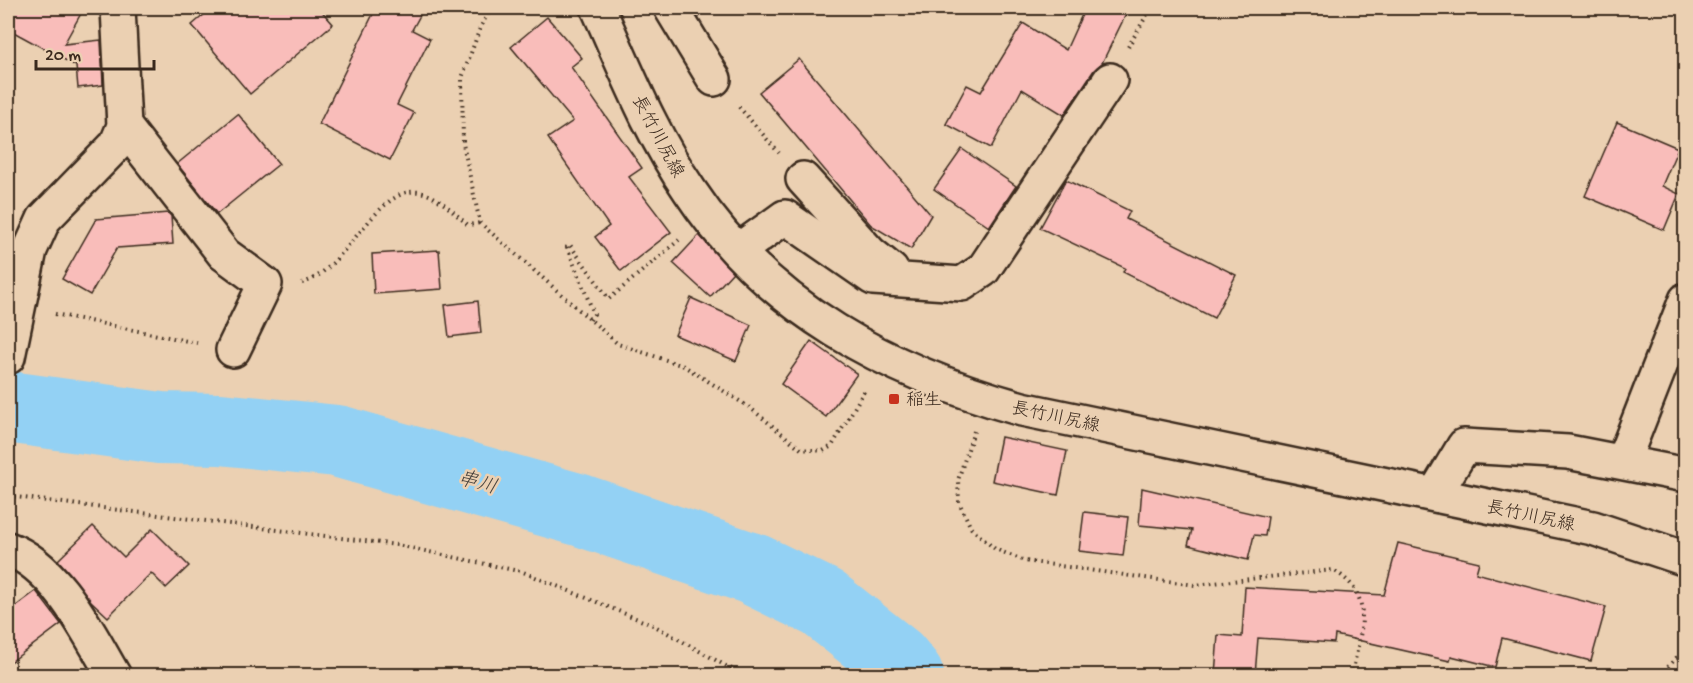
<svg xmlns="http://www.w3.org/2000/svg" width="1693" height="683" font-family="'Gochi Hand','Klee One',sans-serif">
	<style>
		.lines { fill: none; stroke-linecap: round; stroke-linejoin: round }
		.river { stroke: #93d1f4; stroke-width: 72 }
		.building { fill: #f9bdba; stroke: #3b2a1e; stroke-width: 1.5 }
		.minor-casing { stroke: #3b2a1e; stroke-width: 38 }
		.secondary-casing { stroke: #3b2a1e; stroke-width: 38 }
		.path { stroke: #3b2a1e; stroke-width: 4; stroke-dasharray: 1.5 4.5; stroke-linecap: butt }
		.minor { stroke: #ebd0b2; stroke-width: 33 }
		.secondary { stroke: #ebd0b2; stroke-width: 33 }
		.poi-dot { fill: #c8321e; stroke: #ebd0b2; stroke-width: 2 }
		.labels { text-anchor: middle; stroke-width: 5; stroke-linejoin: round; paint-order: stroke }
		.street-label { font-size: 18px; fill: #3b2a1e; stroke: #ebd0b2 }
		.poi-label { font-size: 18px; fill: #3b2a1e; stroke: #ebd0b2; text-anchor: start }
		.water-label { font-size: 20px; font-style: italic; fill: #48433e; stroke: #ebd0b2 }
	</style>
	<rect width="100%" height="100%" fill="#ebd0b2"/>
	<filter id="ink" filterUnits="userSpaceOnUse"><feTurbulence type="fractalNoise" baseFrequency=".0167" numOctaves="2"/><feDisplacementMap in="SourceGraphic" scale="12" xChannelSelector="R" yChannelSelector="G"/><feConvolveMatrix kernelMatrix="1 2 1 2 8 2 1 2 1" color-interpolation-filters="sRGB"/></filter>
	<g filter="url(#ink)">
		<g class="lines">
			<polyline class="river" points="8,407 160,428 220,429 337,441 580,510 753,569 823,603 895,660 908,676"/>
		</g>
		<g class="building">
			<polygon points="8,8 84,8 64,44 101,40 103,85 78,88 76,66 8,29"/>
			<polygon points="212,8 319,8 333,24 250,94 192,25"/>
			<polygon points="376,8 424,8 412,30 430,39 397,105 414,113 390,160 319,124"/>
			<polygon points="1085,8 1129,8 1102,63 1094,70 1064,115 1022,89 991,148 946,124 967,85 981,92 1023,23 1066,50"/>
			<polygon points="547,17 582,58 571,67 642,168 629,177 671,232 621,271 595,237 609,226 548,138 573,121 511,47"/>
			<polygon points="799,59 931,215 911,249 871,225 759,92"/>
			<polygon points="238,114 279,164 217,214 177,164"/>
			<polygon points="1617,122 1678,148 1662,186 1679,194 1664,230 1585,196"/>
			<polygon points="962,149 1016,186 989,227 934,189"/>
			<polygon points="1066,180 1130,211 1126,219 1236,275 1214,318 1123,272 1125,268 1040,228"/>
			<polygon points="168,213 171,216 173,244 117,248 90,295 62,279 96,219"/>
			<polygon points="699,235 733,272 710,297 673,263"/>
			<polygon points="439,250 442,289 374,294 372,254"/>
			<polygon points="691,298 751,325 736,361 675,335"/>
			<polygon points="478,301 481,333 449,337 445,305"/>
			<polygon points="811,341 857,374 826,417 781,384"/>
			<polygon points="1001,437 1067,451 1058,495 992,481"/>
			<polygon points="1142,488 1268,517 1265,536 1254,535 1248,560 1188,545 1192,530 1139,525"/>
			<polygon points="1084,512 1128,517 1123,556 1079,551"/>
			<polygon points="93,526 124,557 152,529 189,566 166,588 151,573 108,617 91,601 58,560"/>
			<polygon points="1398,543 1479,562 1476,573 1606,607 1591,661 1502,638 1495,667 1451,656 1450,661 1335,635 1334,643 1258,638 1255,675 1215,675 1218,635 1242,637 1245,587 1384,595"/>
			<polygon points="36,591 61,624 8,664 8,612"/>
		</g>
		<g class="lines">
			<g class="minor-casing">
				<g id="minor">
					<polyline points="671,8 714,79"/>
					<polyline points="124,126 224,254 265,284 233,350"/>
					<polyline points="803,179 870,253 891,270"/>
					<polyline points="739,250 785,217 873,278 962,284 983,270 1110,80"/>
					<polyline points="8,357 30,250 44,219 116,145 124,126 118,8"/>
					<polyline points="1623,461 1686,300"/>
					<polyline points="1435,494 1464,446 1568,452 1686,475"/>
					<path d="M8,549C57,566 89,634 114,676"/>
				</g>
			</g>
			<g class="secondary-casing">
				<path id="secondary" d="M598,8C626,70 651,134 690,191C768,309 889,372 1022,409L1593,528L1686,559"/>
			</g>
			<g class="path">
				<polyline points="491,8 480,28 462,78 463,144 480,223 618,344 684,366 749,407 801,449 823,451 832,446 866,388"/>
				<polyline points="1128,47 1151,8"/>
				<polyline points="739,107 779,153"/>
				<path d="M302,283C344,273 377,185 419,192C438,195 454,213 468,225L480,223"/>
				<polyline points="55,314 197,343"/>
				<polyline points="590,320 594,314 567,247 570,245 609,299 679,240"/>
				<path d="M974,431L958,480L959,502L971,528L995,549L1025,561L1195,585L1333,570C1378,596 1359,633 1352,676"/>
				<polyline points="8,496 397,545 523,572 655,626 744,676"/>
				<polyline points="1660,676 1676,658 1686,655"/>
			</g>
			<use href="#minor" class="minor"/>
			<use href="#secondary" class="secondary"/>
		</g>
	</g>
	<rect class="poi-dot" x="888" y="393" width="12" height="12" rx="3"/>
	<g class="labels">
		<g class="street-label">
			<text transform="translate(659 136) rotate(62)" y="6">長竹川尻線</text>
			<text transform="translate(1056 416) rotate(12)" y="6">長竹川尻線</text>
			<text transform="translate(1531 515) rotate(12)" y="6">長竹川尻線</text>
		</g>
		<g class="poi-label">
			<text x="906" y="405">稲生</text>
		</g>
		<g class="water-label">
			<text transform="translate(478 481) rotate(16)" y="7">串川</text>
		</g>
	</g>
	<rect width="1693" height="683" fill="none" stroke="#ebd0b2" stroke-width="30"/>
	<rect x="15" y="15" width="1663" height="653" fill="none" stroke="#3b2a1e" stroke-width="2" filter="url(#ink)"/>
	<path d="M36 60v9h118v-9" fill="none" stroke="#3b2a1e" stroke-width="3"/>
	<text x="45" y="60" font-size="18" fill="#3b2a1e" stroke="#ebd0b2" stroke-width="4.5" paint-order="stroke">20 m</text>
</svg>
